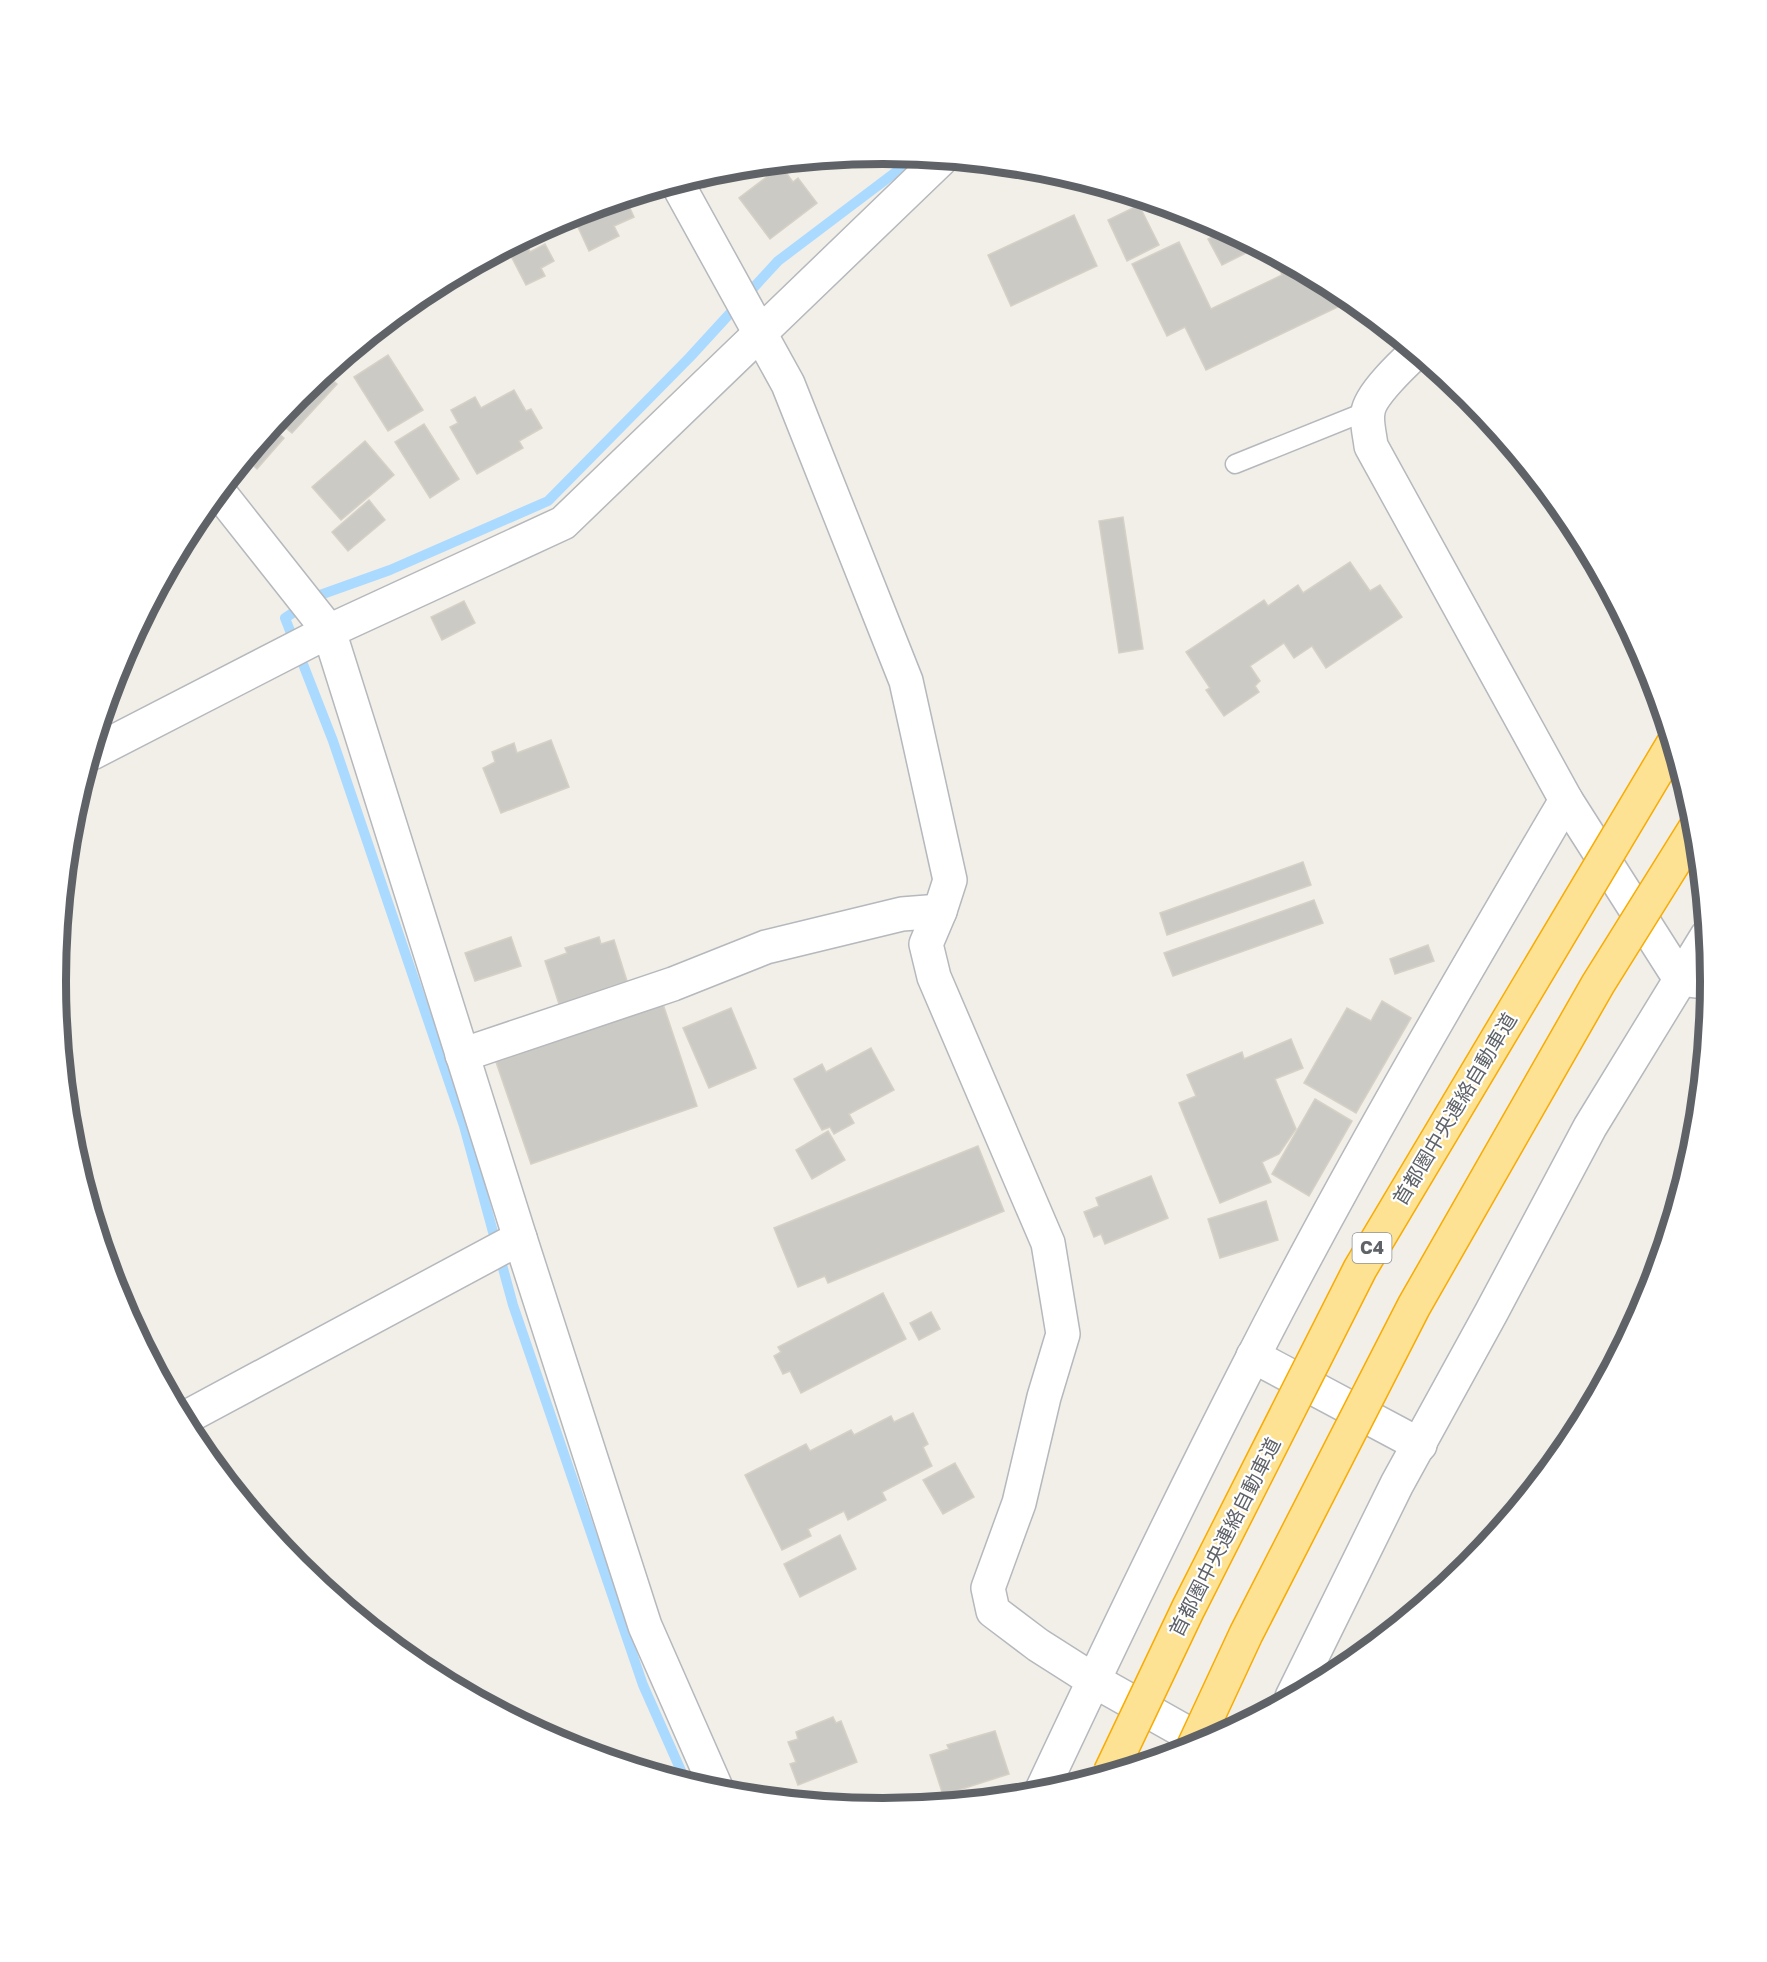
<svg xmlns="http://www.w3.org/2000/svg" width="1767" height="1962" font-family="'Golos Text','Noto Sans JP',sans-serif">
	<style>
		.lines { fill: none; stroke-linecap: round; stroke-linejoin: round }
		.stream { stroke: #aadaff; stroke-width: 10 }
		.building { fill: #cccac5; stroke: #d6d1c6; stroke-width: 1.5 }
		.service-casing { stroke: #b5b8bc; stroke-width: 21 }
		.minor-casing { stroke: #b5b8bc; stroke-width: 36 }
		.tertiary-casing { stroke: #b5b8bc; stroke-width: 36 }
		.service { stroke: #fff; stroke-width: 18 }
		.minor { stroke: #fff; stroke-width: 33 }
		.tertiary { stroke: #fff; stroke-width: 33 }
		.motorway-bridge-casing { stroke: #f9ab00; stroke-width: 36; stroke-linecap: butt }
		.motorway-bridge { stroke: #fde293; stroke-width: 33 }
		.labels { text-anchor: middle; stroke-width: 4.5; stroke-linejoin: round; paint-order: stroke }
		.shield { fill: #fff; stroke: #8f9295; stroke-width: 1.5 }
		.shield-label { font-size: 18px; font-weight: bold; fill: #5f6368 }
		.street-label { font-size: 20px; fill: #5f6368; stroke: #fff }
		.rim { fill: none; stroke: #5f6368; stroke-width: 8 }
	</style>
	<rect width="100%" height="100%" fill="#f1efe8"/>
	<g class="lines">
		<polyline class="stream" points="686,1782 643,1685 513,1305 464,1126 333,741 285,618 320,595 390,570 548,501 690,357 778,261 917,156"/>
	</g>
	<g class="building">
		<polygon points="781,166 793,182 798,178 817,203 770,239 739,198"/>
		<polygon points="735,168 737,171 704,188 698,176 722,169"/>
		<polygon points="637,195 640,200 629,206 634,217 614,226 619,236 589,251 572,214"/>
		<polygon points="1139,205 1159,245 1127,261 1108,220"/>
		<polygon points="1074,215 1097,266 1011,306 988,255"/>
		<polygon points="1226,230 1245,240 1250,251 1222,265 1208,239"/>
		<polygon points="1179,242 1211,309 1282,275 1275,259 1278,258 1321,281 1326,290 1331,288 1340,306 1206,370 1185,327 1167,336 1132,264"/>
		<polygon points="545,244 554,261 541,268 545,276 526,285 511,256 528,247 530,252"/>
		<polygon points="388,355 423,410 388,431 354,377"/>
		<polygon points="331,368 336,373 331,379 337,384 292,433 277,421 298,395"/>
		<polygon points="514,390 526,411 531,409 542,428 519,441 523,448 477,474 450,427 458,423 451,410 475,397 481,408"/>
		<polygon points="424,424 459,479 430,498 395,442"/>
		<polygon points="272,428 284,438 257,469 246,459"/>
		<polygon points="365,441 394,475 341,520 312,487"/>
		<polygon points="369,500 385,520 348,551 332,532"/>
		<polygon points="1123,517 1143,649 1119,653 1099,521"/>
		<polygon points="1350,562 1370,591 1380,585 1402,617 1326,668 1312,646 1294,658 1284,643 1250,666 1260,681 1255,686 1259,692 1224,716 1206,690 1210,688 1186,652 1264,600 1268,606 1298,585 1303,593"/>
		<polygon points="464,601 475,623 442,640 431,617"/>
		<polygon points="551,740 569,787 501,813 483,768 495,762 492,752 514,743 517,753"/>
		<polygon points="1303,862 1311,885 1167,935 1160,913"/>
		<polygon points="1314,900 1323,923 1173,976 1164,953"/>
		<polygon points="511,937 521,966 475,981 465,953"/>
		<polygon points="599,937 601,944 614,940 627,981 559,1004 545,961 567,953 565,948"/>
		<polygon points="1428,945 1434,961 1395,974 1390,959"/>
		<polygon points="1382,1001 1411,1018 1356,1113 1304,1083 1347,1008 1371,1021"/>
		<polygon points="663,1004 697,1106 531,1164 496,1062"/>
		<polygon points="731,1008 756,1068 709,1088 683,1028"/>
		<polygon points="1291,1039 1303,1068 1275,1079 1296,1129 1279,1154 1262,1162 1271,1182 1220,1203 1179,1103 1196,1096 1187,1075 1242,1052 1244,1059"/>
		<polygon points="871,1048 894,1090 849,1114 854,1123 834,1134 830,1127 822,1130 794,1079 822,1064 826,1072"/>
		<polygon points="1315,1099 1352,1121 1309,1196 1272,1174"/>
		<polygon points="828,1131 845,1160 812,1179 796,1150"/>
		<polygon points="978,1146 1004,1211 828,1283 825,1276 798,1287 774,1228"/>
		<polygon points="1151,1176 1168,1218 1105,1244 1101,1234 1094,1237 1084,1212 1099,1206 1096,1198"/>
		<polygon points="1266,1201 1278,1240 1220,1258 1208,1219"/>
		<polygon points="883,1293 906,1339 801,1393 790,1371 783,1374 774,1356 781,1352 778,1347"/>
		<polygon points="931,1312 940,1329 919,1340 910,1323"/>
		<polygon points="913,1413 928,1444 923,1447 932,1466 882,1492 886,1500 848,1520 844,1511 808,1529 811,1536 782,1550 745,1475 806,1444 810,1451 851,1430 854,1435 891,1416 894,1422"/>
		<polygon points="955,1463 974,1497 943,1514 923,1480"/>
		<polygon points="840,1535 856,1569 800,1597 784,1564"/>
		<polygon points="833,1717 836,1723 841,1721 857,1762 798,1785 790,1764 796,1762 788,1742 798,1739 796,1732"/>
		<polygon points="995,1731 1009,1774 943,1795 930,1755 949,1749 947,1745"/>
	</g>
	<g class="lines">
		<g class="service-casing">
			<polyline id="service" points="1235,464 1367,411"/>
		</g>
		<g class="minor-casing">
			<g id="minor">
				<polyline points="677,183 788,384 906,681 950,880 940,911 926,944 934,977 1048,1243 1063,1334 1044,1397 1019,1503 988,1588 993,1611 1038,1645 1093,1680 1205,1743"/>
				<path d="M1416,352C1403,364 1370,395 1368,412C1366,422 1370,436 1371,446L1566,800L1680,979L1711,983"/>
				<polyline points="219,492 329,631 520,1238 645,1626 718,1792"/>
				<polyline points="92,753 329,631 563,523 941,159"/>
				<polyline points="462,1055 673,984 766,947 902,914 940,911"/>
				<polyline points="1253,1356 1420,1445"/>
				<polyline points="183,1419 520,1238"/>
				<path d="M1040,1794C1109,1647 1179,1501 1253,1357C1350,1167 1458,984 1566,800"/>
			</g>
		</g>
		<g class="tertiary-casing">
			<polyline id="tertiary" points="1292,1697 1397,1484 1491,1313 1590,1127 1707,936"/>
		</g>
		<use href="#service" class="service"/>
		<use href="#minor" class="minor"/>
		<use href="#tertiary" class="tertiary"/>
		<g class="motorway-bridge-casing">
			<g id="motorway-bridge">
				<polyline points="1193,1748 1246,1634 1414,1306 1598,984 1696,827"/>
				<polyline points="1110,1773 1188,1609 1360,1269 1673,744"/>
			</g>
		</g>
		<use href="#motorway-bridge" class="motorway-bridge"/>
	</g>
	<g class="labels">
		<rect class="shield" x="1352.5" y="1233" width="39" height="30" rx="4.5"/>
		<g class="shield-label">
			<text x="1372" y="1254">C4</text>
		</g>
		<g class="street-label">
			<text transform="translate(1455 1109) rotate(-59)" y="7">首都圏中央連絡自動車道</text>
			<text transform="translate(1225 1537) rotate(-63)" y="7">首都圏中央連絡自動車道</text>
		</g>
	</g>
	<path d="M0 0H1767V1962H0ZM66 981a817 817 0 1 1 1634 0a817 817 0 1 1-1634 0Z" fill="#fff" fill-rule="evenodd"/>
	<path class="rim" d="M66 981a817 817 0 1 1 1634 0a817 817 0 1 1-1634 0Z"/>
</svg>
